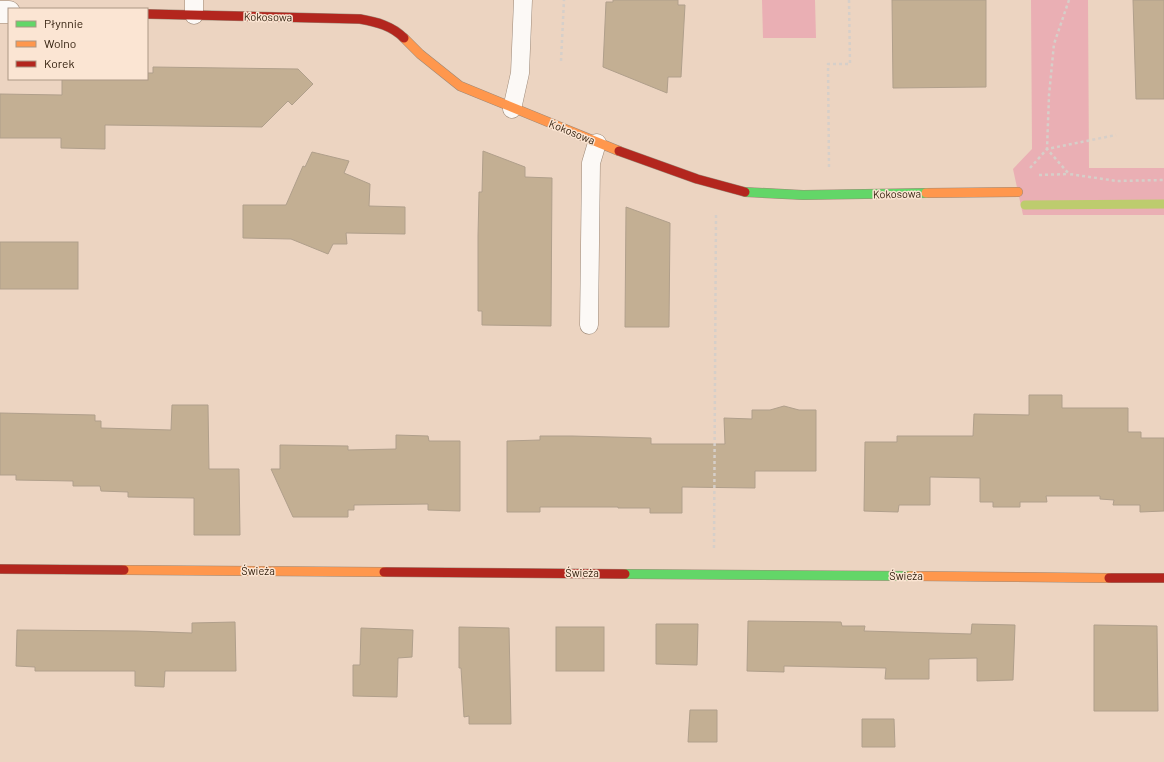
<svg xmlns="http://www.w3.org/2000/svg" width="1164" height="762" font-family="Barlow,sans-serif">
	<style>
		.green { fill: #eaafb4 }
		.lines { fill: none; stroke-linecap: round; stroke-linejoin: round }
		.stream { stroke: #bdcc6e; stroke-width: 9 }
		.building { fill: #c3af93; stroke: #b09f8b }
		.lane-casing { stroke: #9c8877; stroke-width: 19 }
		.street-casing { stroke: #9c8877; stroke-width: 23 }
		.fast-casing { stroke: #9c8877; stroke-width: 10 }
		.slow-casing { stroke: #9c8877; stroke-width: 10 }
		.jam-casing { stroke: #9c8877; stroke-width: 10 }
		.path { stroke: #d6cfc9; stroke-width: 2.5; stroke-dasharray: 3 3; stroke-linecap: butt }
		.lane { stroke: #fcf9f6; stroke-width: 18 }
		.street { stroke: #fcf9f6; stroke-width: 22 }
		.fast { stroke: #63d668; stroke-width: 9 }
		.slow { stroke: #ff974d; stroke-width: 9 }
		.jam { stroke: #b3261e; stroke-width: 9 }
		.labels { text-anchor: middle; stroke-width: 3; stroke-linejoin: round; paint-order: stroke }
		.street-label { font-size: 11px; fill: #34210f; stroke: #fbe5d3 }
	</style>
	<rect width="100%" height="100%" fill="#ecd4c1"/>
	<g class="green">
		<polygon points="762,0 815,0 816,38 763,38"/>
		<polygon points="1031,0 1088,0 1089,168 1164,168 1164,215 1023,215 1013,169 1032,149"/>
	</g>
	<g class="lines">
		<polyline class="stream" points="1025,205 1164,204"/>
	</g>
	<g class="building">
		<polygon points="613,0 678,0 678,5 685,5 681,77 668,77 667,93 603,67 606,2 613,2"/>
		<polygon points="892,0 986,0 986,87 893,88"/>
		<polygon points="1133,0 1164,0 1164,99 1136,99"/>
		<polygon points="153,67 298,69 313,84 292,105 288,101 262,127 105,125 105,149 61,148 61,138 0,138 0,94 62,95 62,79 147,79 147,73 153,73"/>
		<polygon points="483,151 525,167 525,177 552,178 551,326 482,325 482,311 478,311 478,236 479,192 482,192"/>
		<polygon points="312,152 349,161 344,173 370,184 369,206 405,207 405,234 346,233 347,244 333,244 328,254 291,239 243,238 243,205 286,205 303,166 305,167"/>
		<polygon points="626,207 670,223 669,327 625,327"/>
		<rect x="0" y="242" width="78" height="47"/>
		<polygon points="1029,395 1062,395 1062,408 1128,408 1128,432 1141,432 1141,438 1164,438 1164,511 1140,512 1140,505 1113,505 1114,500 1100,499 1100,496 1046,496 1047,502 1020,502 1020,507 993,507 993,502 980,502 980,478 930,477 930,505 899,505 898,512 864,511 865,442 897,442 897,436 973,436 974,414 1029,415"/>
		<polygon points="172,405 208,405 209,469 239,469 240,535 194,535 194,498 128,497 128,492 101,491 100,486 73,486 73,481 16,480 16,475 0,475 0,413 95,415 95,421 101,421 101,428 171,430"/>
		<polygon points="784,406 799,410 816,410 816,471 755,471 755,488 682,487 682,513 650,513 650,508 618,508 618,507 540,507 540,512 507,512 507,441 540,440 540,436 572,436 651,438 651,444 725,444 724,418 752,419 752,410 770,410"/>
		<polygon points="396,435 428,436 429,441 460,441 460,511 428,510 428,504 354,505 354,510 348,510 348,517 293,517 271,469 280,469 280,445 348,446 348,450 396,449"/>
		<polygon points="748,621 841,622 842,626 865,626 864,631 971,634 972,624 1015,625 1013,680 977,681 977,658 929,659 929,679 885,679 886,668 784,666 784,672 747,671"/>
		<polygon points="235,622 236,671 165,671 164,687 135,686 135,671 35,671 35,667 16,666 17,630 137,631 192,633 192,623"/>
		<polygon points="656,624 698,624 697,665 656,664"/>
		<polygon points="1094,625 1157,626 1158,711 1094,711"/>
		<polygon points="459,627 509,628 511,724 469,724 469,716 464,717 461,668 459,668"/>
		<rect x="556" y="627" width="48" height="44"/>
		<polygon points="361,628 413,630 412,657 398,658 397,697 353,696 353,665 360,665"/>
		<polygon points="690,710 717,710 717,742 688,742"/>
		<polygon points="862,719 894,719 895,747 862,747"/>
	</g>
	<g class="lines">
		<g class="lane-casing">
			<g id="lane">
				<polyline points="194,15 194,0"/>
				<polyline points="512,109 520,73 523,0"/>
				<polyline points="589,325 591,163 597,143"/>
			</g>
		</g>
		<g class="street-casing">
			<polyline id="street" points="0,12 9,12"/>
		</g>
		<g class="fast-casing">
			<g id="fast">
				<polyline points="745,192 803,195 926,193"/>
				<polyline points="625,574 910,576"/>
			</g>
		</g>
		<g class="slow-casing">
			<g id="slow">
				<polyline points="404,38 420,54 460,86 619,151"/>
				<polyline points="926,193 1018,192"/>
				<polyline points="124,570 384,572"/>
				<polyline points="910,576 1109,578"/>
			</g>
		</g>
		<g class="jam-casing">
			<g id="jam">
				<path d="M147,14L360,19C377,22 392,26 404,38"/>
				<polyline points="619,151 697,179 745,192"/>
				<polyline points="0,569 124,570"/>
				<polyline points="384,572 625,574"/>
				<polyline points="1109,578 1164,578"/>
			</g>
		</g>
		<g class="path">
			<polyline points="1069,0 1054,44 1049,95 1047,149 1116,135"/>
			<polyline points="561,61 564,0"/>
			<polyline points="829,167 828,64 850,64 849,0"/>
			<polyline points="1030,168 1047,149 1069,174 1117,181 1164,180"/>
			<polyline points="1039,175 1069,174"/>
			<polyline points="714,548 716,213"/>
		</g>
		<use href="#lane" class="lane"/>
		<use href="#street" class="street"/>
		<use href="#fast" class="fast"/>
		<use href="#slow" class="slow"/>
		<use href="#jam" class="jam"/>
	</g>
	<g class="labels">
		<g class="street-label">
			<text transform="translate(268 17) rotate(1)" y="4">Kokosowa</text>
			<text transform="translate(572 132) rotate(22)" y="4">Kokosowa</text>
			<text transform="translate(897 194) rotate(-1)" y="4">Kokosowa</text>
			<text x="258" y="575">Świeża</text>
			<text x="582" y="577">Świeża</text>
			<text x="906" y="580">Świeża</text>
		</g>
	</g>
	<rect x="8" y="8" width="140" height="72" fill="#fbe5d3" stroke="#ab9785"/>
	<rect x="16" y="21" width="20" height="6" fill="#63d668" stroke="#ab9785"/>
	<text x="44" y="28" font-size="12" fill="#34210f">Płynnie</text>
	<rect x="16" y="41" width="20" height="6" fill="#ff974d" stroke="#ab9785"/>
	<text x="44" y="48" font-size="12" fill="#34210f">Wolno</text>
	<rect x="16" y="61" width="20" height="6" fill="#b3261e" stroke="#ab9785"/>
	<text x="44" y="68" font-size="12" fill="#34210f">Korek</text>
</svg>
